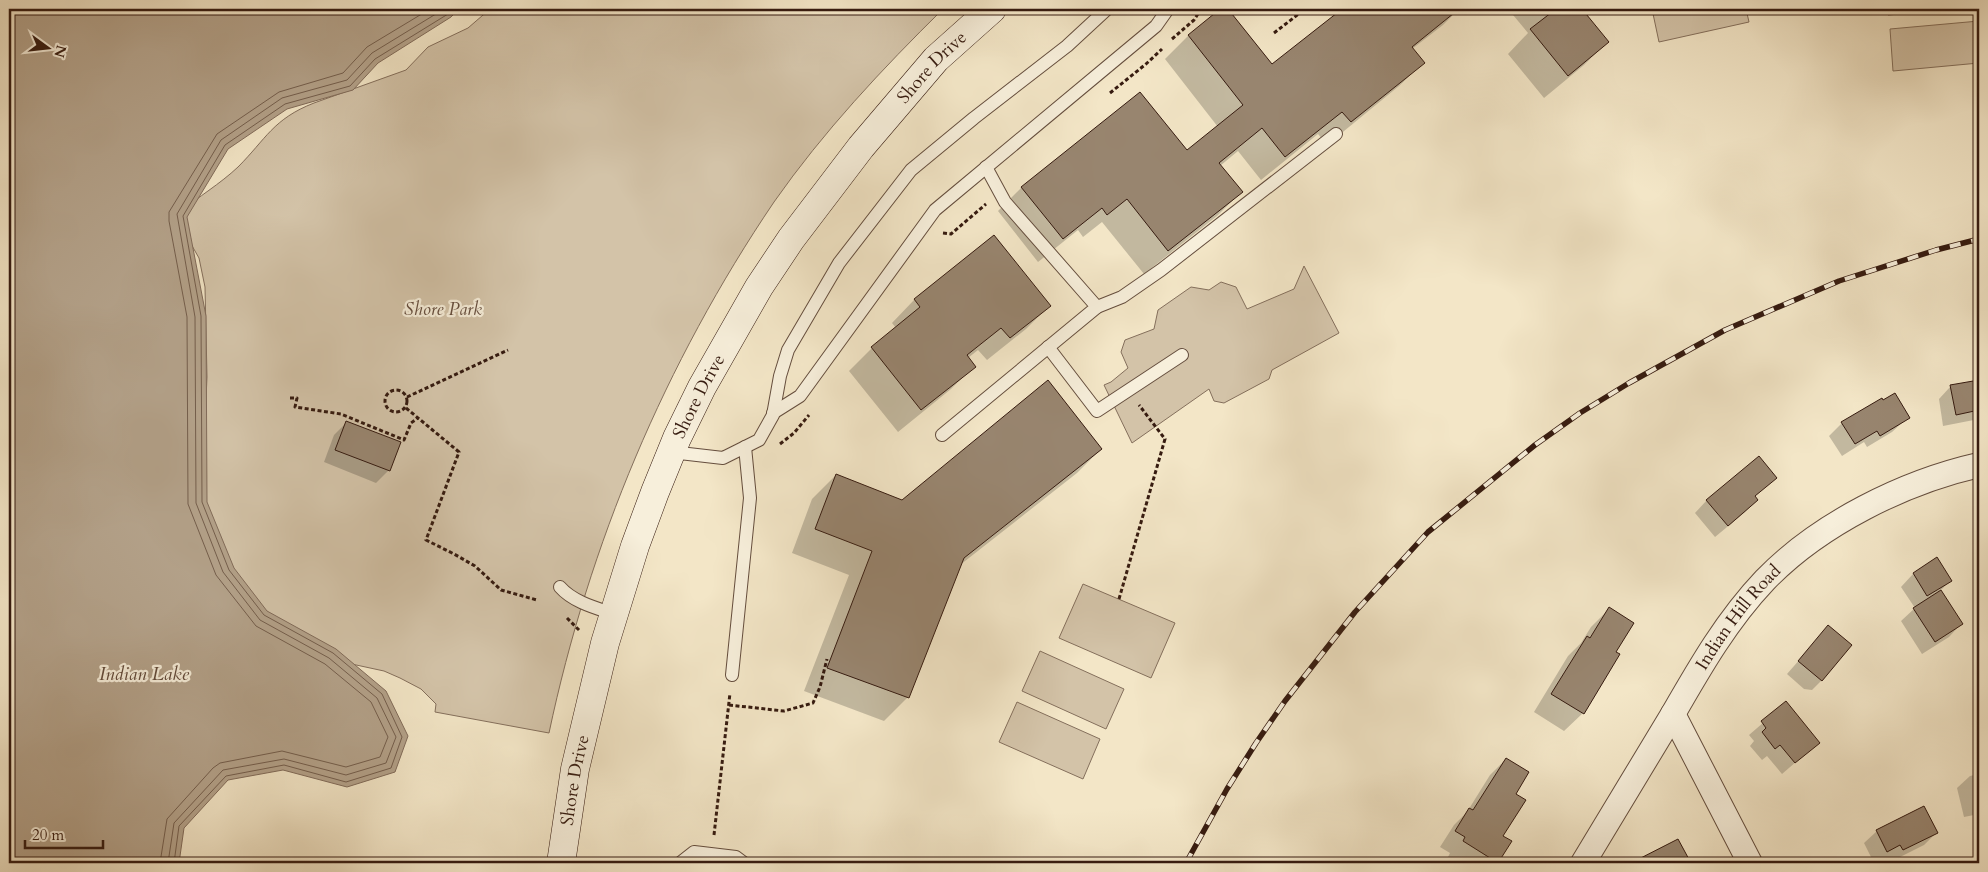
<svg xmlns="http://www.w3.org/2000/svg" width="1988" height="872" font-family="Cardo,serif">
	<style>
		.green { fill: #d3c3a8; stroke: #846f5c }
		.water { fill: #b3a189; stroke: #816b59 }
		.shadow { fill: #0003 }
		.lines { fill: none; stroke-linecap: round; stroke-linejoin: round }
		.shore { stroke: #745e4c; stroke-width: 1 }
		.building { fill: #98856f; stroke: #361b10 }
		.service-casing { stroke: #654e3e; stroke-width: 14 }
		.minor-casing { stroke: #654e3e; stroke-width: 26 }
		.secondary-casing { stroke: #361b10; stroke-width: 29 }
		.path { stroke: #361b10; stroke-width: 3; stroke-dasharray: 4 2.5; stroke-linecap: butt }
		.service { stroke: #f7efdb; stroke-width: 12 }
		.minor { stroke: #f7efdb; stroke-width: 24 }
		.secondary { stroke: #f7efdb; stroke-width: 28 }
		.rail-casing { stroke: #361b10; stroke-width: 5.5 }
		.rail { stroke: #f7efdb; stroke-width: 4; stroke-dasharray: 11; stroke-linecap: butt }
		.labels { text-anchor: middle; stroke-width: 4.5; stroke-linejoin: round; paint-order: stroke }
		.street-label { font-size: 18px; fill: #361b10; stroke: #f7efdb }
		.park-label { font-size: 18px; font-style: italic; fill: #654d3e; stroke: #f7efdb }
		.water-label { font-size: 19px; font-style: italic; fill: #624a3a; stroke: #f7efdb }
	</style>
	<rect width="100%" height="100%" fill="#f3e6c7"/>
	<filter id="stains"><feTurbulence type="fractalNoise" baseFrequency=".004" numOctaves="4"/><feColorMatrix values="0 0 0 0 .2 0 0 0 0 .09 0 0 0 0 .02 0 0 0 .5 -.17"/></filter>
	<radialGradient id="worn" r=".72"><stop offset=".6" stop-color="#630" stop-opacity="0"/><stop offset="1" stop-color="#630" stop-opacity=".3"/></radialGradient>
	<g class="green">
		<path d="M490,9H943C882,69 823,132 774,202C665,363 589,544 549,733L435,712L436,704L421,689L400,678L384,671L347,663L318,651L243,593L205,506V420L207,377L205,287L199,258L183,230L180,212C198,197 220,184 238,167C266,139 273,119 314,103L406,70L428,47L468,28Z"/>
		<polygon points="1652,9 1746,9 1749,22 1659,42"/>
		<polygon points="1888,9 1957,9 1888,15"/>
		<polygon points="1979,21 1979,63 1893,71 1890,29"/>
		<polygon points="1304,266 1339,333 1272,370 1269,379 1224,403 1214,401 1209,389 1132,443 1104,385 1111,382 1128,368 1121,352 1125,340 1154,329 1158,310 1191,287 1209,290 1221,282 1236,287 1247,309 1294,289"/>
		<polygon points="1083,584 1175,623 1151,678 1059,638"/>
		<polygon points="1040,651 1124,689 1106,729 1022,691"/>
		<polygon points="1017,702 1100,739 1083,779 999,742"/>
	</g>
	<polygon class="water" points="9,9 459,9 451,17 378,63 353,90 287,109 228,149 187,217 206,316 207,502 234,568 267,611 336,649 386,691 408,736 395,772 347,787 283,770 228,780 184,828 179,863 9,863"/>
	<g class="shadow">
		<polygon points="1222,9 1227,9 1272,65 1337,14 1332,9 1459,9 1443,25 1412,49 1423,63 1399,86 1327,145 1318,134 1261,180 1238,151 1220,166 1241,192 1217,216 1144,274 1102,222 1083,237 1078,230 1038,262 998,211 1022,187 1187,152 1218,127 1165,59 1188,36"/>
		<polygon points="1508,9 1580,9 1607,42 1584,65 1544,98 1508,54 1528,33"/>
		<polygon points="993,237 1049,306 1026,329 987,360 978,350 968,358 974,366 951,389 898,432 849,371 872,348 896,328 892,323 914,300"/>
		<polygon points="1979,382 1979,419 1943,426 1939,399 1951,386"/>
		<polygon points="1905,420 1892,432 1867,447 1864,442 1842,456 1829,436 1842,423"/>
		<polygon points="347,422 389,470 376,483 324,462 334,435"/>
		<polygon points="1101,449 1077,473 960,565 908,697 884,721 804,691 849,575 792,553 812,499 836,475 902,502"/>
		<polygon points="1775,478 1754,497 1757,500 1744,513 1715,537 1695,513 1707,500"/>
		<polygon points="1937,559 1951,580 1940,591 1961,624 1949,637 1922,654 1901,621 1915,608 1901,587 1913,574"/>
		<polygon points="1609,609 1615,652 1583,713 1564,731 1534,712 1568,656 1581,643 1591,627"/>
		<polygon points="1828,627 1825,677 1812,690 1804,689 1787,674"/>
		<polygon points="1786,703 1819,742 1782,774 1767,756 1762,760 1750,746 1754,741 1749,735"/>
		<polygon points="1506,759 1514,794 1502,836 1510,842 1496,863 1457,863 1448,857 1450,853 1440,847 1454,825 1467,812 1490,775"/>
		<polygon points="1979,774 1979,814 1964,817 1957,788 1970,776"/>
		<polygon points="1877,831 1936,833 1924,845 1890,862 1888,857 1874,863 1864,843"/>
	</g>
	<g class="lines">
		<g class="shore">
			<polyline points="160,863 167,819 213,768 220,763 282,751 346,767 380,757 388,737 371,702 325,664 256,626 216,575 188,504 187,317 169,221 169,212 217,134 279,92 343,73 367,47 430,9"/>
			<polyline points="168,863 174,823 223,770 284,759 346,775 386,763 396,737 377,698 329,658 260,620 223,572 196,503 195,317 177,214 221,140 282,98 347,80 372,53 444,9"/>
			<polyline points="174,863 179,826 226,776 284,765 346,782 391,768 402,737 382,694 333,653 264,615 229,570 202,502 201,316 183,216 225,145 285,104 350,86 375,59 448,14 453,9"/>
		</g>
	</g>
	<g class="building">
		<polygon points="1220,9 1228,9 1272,64 1342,9 1459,9 1412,47 1425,63 1351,122 1342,112 1285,157 1262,128 1219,163 1243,192 1168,251 1127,199 1107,215 1102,208 1063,239 1021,187 1140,92 1187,150 1243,105 1188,35"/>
		<polygon points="1556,9 1582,9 1609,42 1568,76 1530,29"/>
		<polygon points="994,235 1051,306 1010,338 1001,328 967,355 976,367 921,410 871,347 920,307 914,299"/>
		<polygon points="1048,380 1102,449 964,558 909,698 827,668 872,551 815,529 836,474 902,500"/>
		<polygon points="1979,380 1979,410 1956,415 1950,385"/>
		<polygon points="1895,393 1910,418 1880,436 1877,431 1855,444 1841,422 1882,398 1883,400"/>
		<polygon points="346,421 401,442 390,471 335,450"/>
		<polygon points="1759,456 1777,478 1755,496 1758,500 1728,526 1706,500"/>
		<polygon points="1937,557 1952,581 1927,596 1913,573"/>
		<polygon points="1941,590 1963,624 1935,642 1913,608"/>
		<polygon points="1609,607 1634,623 1616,652 1620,654 1584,714 1551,694 1587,636 1590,638"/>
		<polygon points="1828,625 1852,645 1822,681 1798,661"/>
		<polygon points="1786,701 1820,743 1795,763 1780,745 1775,749 1762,732 1766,728 1761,721"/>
		<polygon points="1506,758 1529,772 1516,794 1526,800 1503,836 1512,841 1498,863 1463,841 1465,837 1455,831 1469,808 1473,810"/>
		<polygon points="1924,806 1938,833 1903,850 1900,845 1887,852 1876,830"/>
		<polygon points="1678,839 1691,863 1631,863"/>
	</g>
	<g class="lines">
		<g class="service-casing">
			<g id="service">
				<polyline points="1097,307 1122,297 1161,270 1336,134"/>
				<polyline points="1048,347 1097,411 1182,355"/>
				<polyline points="773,413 800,396 935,210 1156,26 1168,9"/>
				<polyline points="942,435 1097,307 1005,202 986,167"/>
				<polyline points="671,452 723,458 759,440 773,415 780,376 788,350 839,263 911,170 974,118 1067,46 1107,9"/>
				<path d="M560,587C573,602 596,608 614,614"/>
				<polyline points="732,675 750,498 745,447"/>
				<polyline points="680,863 694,852 736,857 744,863"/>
			</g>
		</g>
		<g class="minor-casing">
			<g id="minor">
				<polyline points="1673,714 1750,863"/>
				<path id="s1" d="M1583,863C1613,813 1643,764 1673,714C1700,667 1727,620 1765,580C1819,524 1904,482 1979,465"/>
			</g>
		</g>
		<g class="secondary-casing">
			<g id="secondary">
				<path id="s2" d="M561,863L575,769L605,643L635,546L655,492L677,438L702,387L759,287L791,239L861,147L936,59L992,9"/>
			</g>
		</g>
		<g class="path">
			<polyline points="1474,9 1475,13 1489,11 1490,9"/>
			<polyline points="1274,33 1305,9"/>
			<polyline points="1172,39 1194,20 1201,9"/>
			<polyline points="1110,93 1146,64 1162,49"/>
			<polyline points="943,233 951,234 986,204"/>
			<circle cx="396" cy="401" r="11"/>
			<polyline points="407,397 508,350"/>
			<polyline points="290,398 297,398 295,407 341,414 404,440 411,423 418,418"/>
			<polyline points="406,408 459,452 426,540 454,554 475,566 501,590 537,600"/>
			<polyline points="780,444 794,433 809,415"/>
			<polyline points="1119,599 1165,439 1139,405"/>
			<polyline points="567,618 580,631"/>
			<polyline points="729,705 784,711 813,703 820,687 827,659"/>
			<polyline points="714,835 730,693"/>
			<polyline points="403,863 409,860"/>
		</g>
		<use href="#service" class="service"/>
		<use href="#minor" class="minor"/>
		<use href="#secondary" class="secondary"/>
		<g class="rail-casing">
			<polyline id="rail" points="1186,863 1227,789 1256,743 1285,701 1355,612 1428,532 1535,445 1580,413 1629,383 1725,330 1839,281 1936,250 1979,239"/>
		</g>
		<use href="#rail" class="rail"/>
	</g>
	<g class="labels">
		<g class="street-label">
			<text dy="6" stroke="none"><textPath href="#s2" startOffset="894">Shore Drive</textPath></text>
			<text dy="6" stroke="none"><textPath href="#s2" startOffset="489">Shore Drive</textPath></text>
			<text dy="6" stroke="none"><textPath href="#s1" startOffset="291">Indian Hill Road</textPath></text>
			<text dy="6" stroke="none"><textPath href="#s2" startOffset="84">Shore Drive</textPath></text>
		</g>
		<g class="park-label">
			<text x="443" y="315">Shore Park</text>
		</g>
		<g class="water-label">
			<text x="144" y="680">Indian Lake</text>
		</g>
	</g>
	<rect width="1988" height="872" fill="none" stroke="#f3e6c7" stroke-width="30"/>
	<rect x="10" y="10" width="1968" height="852" fill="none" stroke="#361b10" stroke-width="2.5"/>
	<rect x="15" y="15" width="1958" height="842" fill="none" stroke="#361b10"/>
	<g transform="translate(48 48) rotate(105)" stroke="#f7efdb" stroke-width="4" paint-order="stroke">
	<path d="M0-4L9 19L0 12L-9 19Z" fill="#361b10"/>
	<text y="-8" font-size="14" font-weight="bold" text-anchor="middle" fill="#361b10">N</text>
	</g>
	<path d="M25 840v8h78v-8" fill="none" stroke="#361b10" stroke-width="2.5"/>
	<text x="32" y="840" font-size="15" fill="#361b10" stroke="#f7efdb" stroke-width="4" paint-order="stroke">20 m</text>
	<rect width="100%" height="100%" filter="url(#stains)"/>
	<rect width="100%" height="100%" fill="url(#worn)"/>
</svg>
